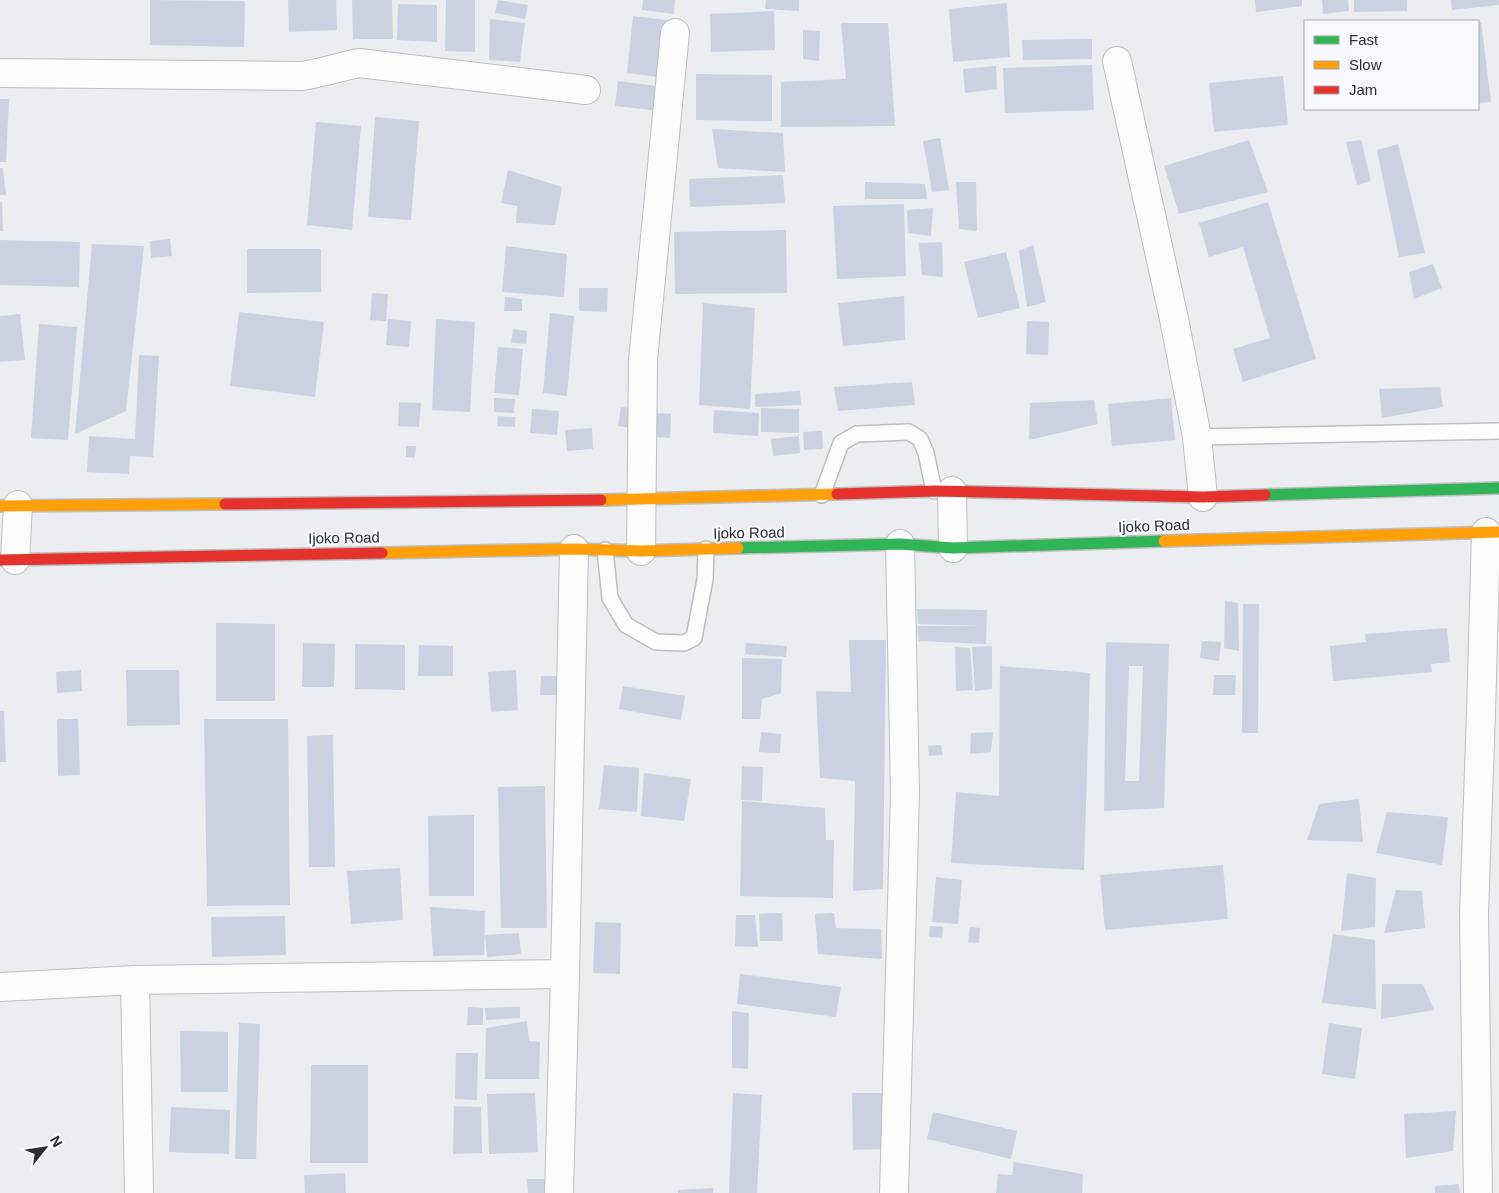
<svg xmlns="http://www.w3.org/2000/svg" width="1499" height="1193" font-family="Arial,sans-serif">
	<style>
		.building { fill: #cad2e1; fill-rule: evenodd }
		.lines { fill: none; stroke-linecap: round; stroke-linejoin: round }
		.lane-casing { stroke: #bcbec0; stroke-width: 18 }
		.street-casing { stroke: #bcbec0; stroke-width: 30 }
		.fast-casing { stroke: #bcbec0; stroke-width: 14 }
		.slow-casing { stroke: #bcbec0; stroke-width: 14 }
		.jam-casing { stroke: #bcbec0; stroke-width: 14 }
		.lane { stroke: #fcfcfd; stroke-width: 15 }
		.street { stroke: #fcfcfd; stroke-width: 28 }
		.fast { stroke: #30b455; stroke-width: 11 }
		.slow { stroke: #ff9f0a; stroke-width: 11 }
		.jam { stroke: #e5322d; stroke-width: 11 }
		.labels { text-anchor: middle; stroke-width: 4; stroke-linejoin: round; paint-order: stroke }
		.street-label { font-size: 15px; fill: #2c2d2f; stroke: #f7f9fe }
	</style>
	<rect width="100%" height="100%" fill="#ebedf0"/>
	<g class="building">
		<polygon points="150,0 245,1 244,47 150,45"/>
		<polygon points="288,0 336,0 337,30 289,32"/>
		<polygon points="352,0 392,0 393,39 353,39"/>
		<polygon points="446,0 475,0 475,52 445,51"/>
		<polygon points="498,0 528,5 525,19 495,13"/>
		<polygon points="643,0 675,0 674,14 642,10"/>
		<polygon points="766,0 799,0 799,11 765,9"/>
		<polygon points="1255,0 1302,0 1302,6 1256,12"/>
		<polygon points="1322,0 1348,0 1349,11 1323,14"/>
		<polygon points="1354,0 1407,0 1407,11 1354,12"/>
		<polygon points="1451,0 1499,0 1499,5 1452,10"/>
		<polygon points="1007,3 1010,57 953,62 949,9"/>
		<polygon points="398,4 437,5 437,42 397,40"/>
		<polygon points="774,11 775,50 711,52 710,14"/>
		<polygon points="633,16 673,21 666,78 627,73"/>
		<polygon points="490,19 525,23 520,62 489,60"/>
		<polygon points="1481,22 1491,102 1478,103 1478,23"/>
		<polygon points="841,23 888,23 895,126 781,127 781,82 846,79"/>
		<polygon points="803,30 820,31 819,61 803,59"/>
		<polygon points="1092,39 1092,59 1023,60 1022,40"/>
		<polygon points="1092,65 1094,110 1005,113 1003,68"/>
		<polygon points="996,66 997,89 965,93 963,69"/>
		<polygon points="696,74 772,75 772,121 696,120"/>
		<polygon points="1283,76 1288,125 1214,132 1209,83"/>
		<polygon points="618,81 663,87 660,111 615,106"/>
		<polygon points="0,99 9,99 6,162 0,162"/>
		<polygon points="375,117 419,121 411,220 368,217"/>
		<polygon points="316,122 361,126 352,230 307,225"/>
		<polygon points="712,129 783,133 785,172 718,168"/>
		<polygon points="940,138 949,190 932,192 923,141"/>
		<polygon points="1249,140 1268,192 1179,214 1164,166"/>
		<polygon points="1361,140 1371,181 1357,185 1346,142"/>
		<polygon points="1398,144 1425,253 1399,257 1377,150"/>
		<polygon points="0,168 3,168 6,195 0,195"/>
		<polygon points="508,170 562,187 555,225 516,223 517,206 501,203"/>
		<polygon points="783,175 785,203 690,207 689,179"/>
		<polygon points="865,182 925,184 927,199 865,199"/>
		<polygon points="956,182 976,182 977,231 959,229"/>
		<polygon points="0,202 2,202 3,231 0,231"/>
		<polygon points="1268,202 1316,359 1243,382 1233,349 1270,338 1243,247 1209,257 1199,223"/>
		<polygon points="904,204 906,276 837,279 833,206"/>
		<polygon points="933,208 931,236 908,233 907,210"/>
		<polygon points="786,230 787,293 675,294 674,232"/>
		<polygon points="170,239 172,256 151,258 150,241"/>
		<polygon points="0,240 80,242 79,287 0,285"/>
		<polygon points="942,242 943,277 922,275 919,243"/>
		<polygon points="92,244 144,246 126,411 75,434"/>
		<polygon points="1033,245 1046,302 1027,307 1019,251"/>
		<polygon points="506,246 567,254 564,297 502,292"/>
		<polygon points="247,249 321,249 321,292 247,293"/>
		<polygon points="1006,252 1020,308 978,318 964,262"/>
		<polygon points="1433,264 1442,288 1414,299 1409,272"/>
		<polygon points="579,288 608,288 607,312 579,311"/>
		<polygon points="372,293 388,294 386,321 370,320"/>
		<polygon points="904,296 905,340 843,346 838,303"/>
		<polygon points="505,297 522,299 522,311 504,311"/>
		<polygon points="703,303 755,308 750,409 699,405"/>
		<polygon points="239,312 324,322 315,397 230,386"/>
		<polygon points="550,313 574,316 567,396 543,393"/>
		<polygon points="20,314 25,360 0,362 0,316"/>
		<polygon points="388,319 411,321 409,347 386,345"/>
		<polygon points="436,319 475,322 470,412 432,410"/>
		<polygon points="1027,321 1049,322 1048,355 1026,354"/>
		<polygon points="39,324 77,327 68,440 31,438"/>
		<polygon points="513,329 527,331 526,344 511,343"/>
		<polygon points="498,347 523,349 519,395 494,393"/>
		<polygon points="139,355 159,356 153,457 130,456 129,474 87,472 89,436 135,439"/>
		<polygon points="912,382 915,405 838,411 834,387"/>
		<polygon points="1440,387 1443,407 1382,418 1379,389"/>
		<polygon points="800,391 801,405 755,407 755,394"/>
		<polygon points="494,398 515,399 514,413 494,412"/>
		<polygon points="1171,398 1175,440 1112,446 1108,404"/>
		<polygon points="1094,400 1098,424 1029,440 1030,403"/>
		<polygon points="399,402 421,403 419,427 398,426"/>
		<polygon points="621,407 635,409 633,428 618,426"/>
		<polygon points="761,408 799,409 799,433 761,432"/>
		<polygon points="532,409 559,411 557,435 530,433"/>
		<polygon points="714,410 759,413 758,436 713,433"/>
		<polygon points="657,413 671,414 670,438 656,437"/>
		<polygon points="498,416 515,417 515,427 497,426"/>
		<polygon points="592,428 593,449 567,451 565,430"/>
		<polygon points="822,431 823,449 804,450 803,432"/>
		<polygon points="799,436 800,453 773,456 771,439"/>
		<polygon points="406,446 416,446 415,458 406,457"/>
		<polygon points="1225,601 1238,603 1239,651 1224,648"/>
		<polygon points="1243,604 1259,604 1258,733 1242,733"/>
		<polygon points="917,609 987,610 986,644 919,641 917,626 983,626 918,624"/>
		<polygon points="216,623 275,624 275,701 216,701"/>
		<polygon points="1447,628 1450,662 1431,664 1432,672 1333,681 1330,646 1366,642 1365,634"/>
		<polygon points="849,640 886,640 883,889 853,891 855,781 820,778 816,691 851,692"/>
		<polygon points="1202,641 1221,642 1219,661 1200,658"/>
		<path d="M1106,642L1169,644L1164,808L1104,811ZM1129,666H1143L1139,781H1125Z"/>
		<polygon points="303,643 335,644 334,687 302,687"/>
		<polygon points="746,643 787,646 786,657 745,654"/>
		<polygon points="355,644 405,645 405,690 355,689"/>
		<polygon points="419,645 453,646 453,676 418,676"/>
		<polygon points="992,646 992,689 975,691 972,647"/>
		<polygon points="955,647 970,648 973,690 956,691"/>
		<polygon points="742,658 782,659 781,693 762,699 760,719 742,719"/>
		<polygon points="1000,666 1090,673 1084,870 951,863 956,792 999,796"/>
		<polygon points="81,670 82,691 57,693 56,672"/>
		<polygon points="126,670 179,670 180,725 127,726"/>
		<polygon points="516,670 518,710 491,712 488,672"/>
		<polygon points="1214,675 1236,675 1235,695 1213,695"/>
		<polygon points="541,676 558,676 558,695 540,695"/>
		<polygon points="623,686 685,696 681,720 619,709"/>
		<polygon points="0,711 4,711 6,762 0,762"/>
		<polygon points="57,719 78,719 80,775 58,776"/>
		<polygon points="204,719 288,719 290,905 207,906"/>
		<polygon points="761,732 781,734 780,753 759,752"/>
		<polygon points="993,732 991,752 970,754 971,733"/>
		<polygon points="333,735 335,867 309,867 307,736"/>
		<polygon points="941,745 943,755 929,756 928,746"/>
		<polygon points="604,765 639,768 637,812 599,809"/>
		<polygon points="742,766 763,767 762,801 741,800"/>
		<polygon points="644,773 691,779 684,821 641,816"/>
		<polygon points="545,786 547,928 501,928 498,787"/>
		<polygon points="1359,799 1363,842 1307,840 1319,804"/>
		<polygon points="742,801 825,808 826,840 834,840 833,898 740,896"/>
		<polygon points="1387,812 1448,817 1442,865 1376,853"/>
		<polygon points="474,815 474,896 429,896 428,816"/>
		<polygon points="1223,865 1228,919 1105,930 1100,875"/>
		<polygon points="400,868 403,920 351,924 347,871"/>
		<polygon points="1347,873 1376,878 1375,927 1341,931"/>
		<polygon points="936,877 962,880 958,924 932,922"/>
		<polygon points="1396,890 1422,891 1425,928 1384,933"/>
		<polygon points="430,907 485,911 484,955 433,956"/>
		<polygon points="782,913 783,941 760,941 759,914"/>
		<polygon points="834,913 836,928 881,929 882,959 818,954 815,914"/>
		<polygon points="736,915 755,915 758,947 735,946"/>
		<polygon points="285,916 286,955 212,957 211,917"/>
		<polygon points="595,922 621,923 620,974 593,973"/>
		<polygon points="930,926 943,927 942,938 929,937"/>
		<polygon points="970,927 980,928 979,943 968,942"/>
		<polygon points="519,933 521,954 487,957 485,935"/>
		<polygon points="1333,934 1375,940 1376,1009 1322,1003"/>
		<polygon points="740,974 841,987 836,1017 737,1004"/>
		<polygon points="1382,984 1423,984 1434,1010 1381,1019"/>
		<polygon points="468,1007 483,1008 483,1025 467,1025"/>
		<polygon points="520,1007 520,1018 486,1020 485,1008"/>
		<polygon points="732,1011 749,1013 748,1069 732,1068"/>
		<polygon points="527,1021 529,1041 540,1042 539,1079 485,1079 486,1028"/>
		<polygon points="239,1023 260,1024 256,1159 235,1159"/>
		<polygon points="1329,1023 1362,1028 1355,1079 1322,1074"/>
		<polygon points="180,1031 228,1032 228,1092 181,1092"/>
		<polygon points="456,1053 478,1053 477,1100 455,1099"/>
		<polygon points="311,1065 368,1065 368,1163 310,1163"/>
		<polygon points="535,1093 538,1152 489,1154 487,1094"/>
		<polygon points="733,1093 762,1095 757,1193 729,1193"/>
		<polygon points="852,1093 883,1093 884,1149 853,1150"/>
		<polygon points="454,1106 481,1107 482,1153 453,1154"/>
		<polygon points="171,1107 230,1110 229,1154 169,1152"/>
		<polygon points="1456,1111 1453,1151 1406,1158 1404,1114"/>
		<polygon points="933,1112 1017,1131 1011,1159 927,1139"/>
		<polygon points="1014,1162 1083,1174 1082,1193 996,1193 998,1174 1012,1175"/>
		<polygon points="345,1173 346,1193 305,1193 304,1175"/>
		<polygon points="527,1179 549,1179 549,1193 528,1193"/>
		<polygon points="1459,1184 1460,1193 1435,1193 1435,1186"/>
		<polygon points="713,1188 713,1193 678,1193 678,1190"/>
	</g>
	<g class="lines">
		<g class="lane-casing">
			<g id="lane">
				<polyline points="1197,437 1499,431"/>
				<polyline points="822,495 841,443 857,434 909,432 920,439 926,453 934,491"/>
				<polyline points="605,550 610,598 626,625 656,642 684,643 694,638 705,579 706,549"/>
			</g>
		</g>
		<g class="street-casing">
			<g id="street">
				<polyline points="1117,61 1174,319 1197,437 1203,497"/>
				<path d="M0,73L302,76C321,73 339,67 359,63L586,90"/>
				<polyline points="952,491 953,548"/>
				<polyline points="641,551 643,360 675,33"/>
				<polyline points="15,560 18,505"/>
				<polyline points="135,980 139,1193"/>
				<polyline points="0,987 135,980 565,974"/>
				<polyline points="559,1193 565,974 574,549"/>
				<polyline points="894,1193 905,793 900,544"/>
				<polyline points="1478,1193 1474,913 1481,713 1486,532"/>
			</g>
		</g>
		<g class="fast-casing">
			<g id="fast">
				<polyline points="1265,495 1499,488"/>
				<polyline points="738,548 900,544 953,548 1164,541"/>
			</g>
		</g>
		<g class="slow-casing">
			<g id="slow">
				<polyline points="601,500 837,494"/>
				<polyline points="0,506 225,504"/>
				<polyline points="1164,541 1499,532"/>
				<polyline points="382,553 574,549 641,551 738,548"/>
			</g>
		</g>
		<g class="jam-casing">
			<g id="jam">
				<polyline points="837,494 934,491 1203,497 1265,495"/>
				<polyline points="225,504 601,500"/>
				<polyline points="0,560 382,553"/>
			</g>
		</g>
		<use href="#lane" class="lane"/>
		<use href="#street" class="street"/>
		<use href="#fast" class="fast"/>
		<use href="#slow" class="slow"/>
		<use href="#jam" class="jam"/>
	</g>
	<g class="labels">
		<g class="street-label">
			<text transform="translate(1154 526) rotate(-2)" y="5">Ijoko Road</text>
			<text transform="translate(749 533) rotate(-1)" y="5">Ijoko Road</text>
			<text transform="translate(344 538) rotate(-1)" y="5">Ijoko Road</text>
		</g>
	</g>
	<rect x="1304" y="20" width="175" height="90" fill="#f7f9fe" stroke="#a6a7ab"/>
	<rect x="1314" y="36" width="25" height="8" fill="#30b455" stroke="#a6a7ab"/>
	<text x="1349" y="45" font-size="15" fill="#2c2d2f">Fast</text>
	<rect x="1314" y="61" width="25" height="8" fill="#ff9f0a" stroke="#a6a7ab"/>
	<text x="1349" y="70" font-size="15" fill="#2c2d2f">Slow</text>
	<rect x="1314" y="86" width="25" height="8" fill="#e5322d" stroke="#a6a7ab"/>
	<text x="1349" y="95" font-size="15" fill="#2c2d2f">Jam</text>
	<g transform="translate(45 1148) rotate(60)" stroke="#f7f9fe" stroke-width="4" paint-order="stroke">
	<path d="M0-4L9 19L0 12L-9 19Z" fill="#2c2d2f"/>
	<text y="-8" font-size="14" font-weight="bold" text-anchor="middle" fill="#2c2d2f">N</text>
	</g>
</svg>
